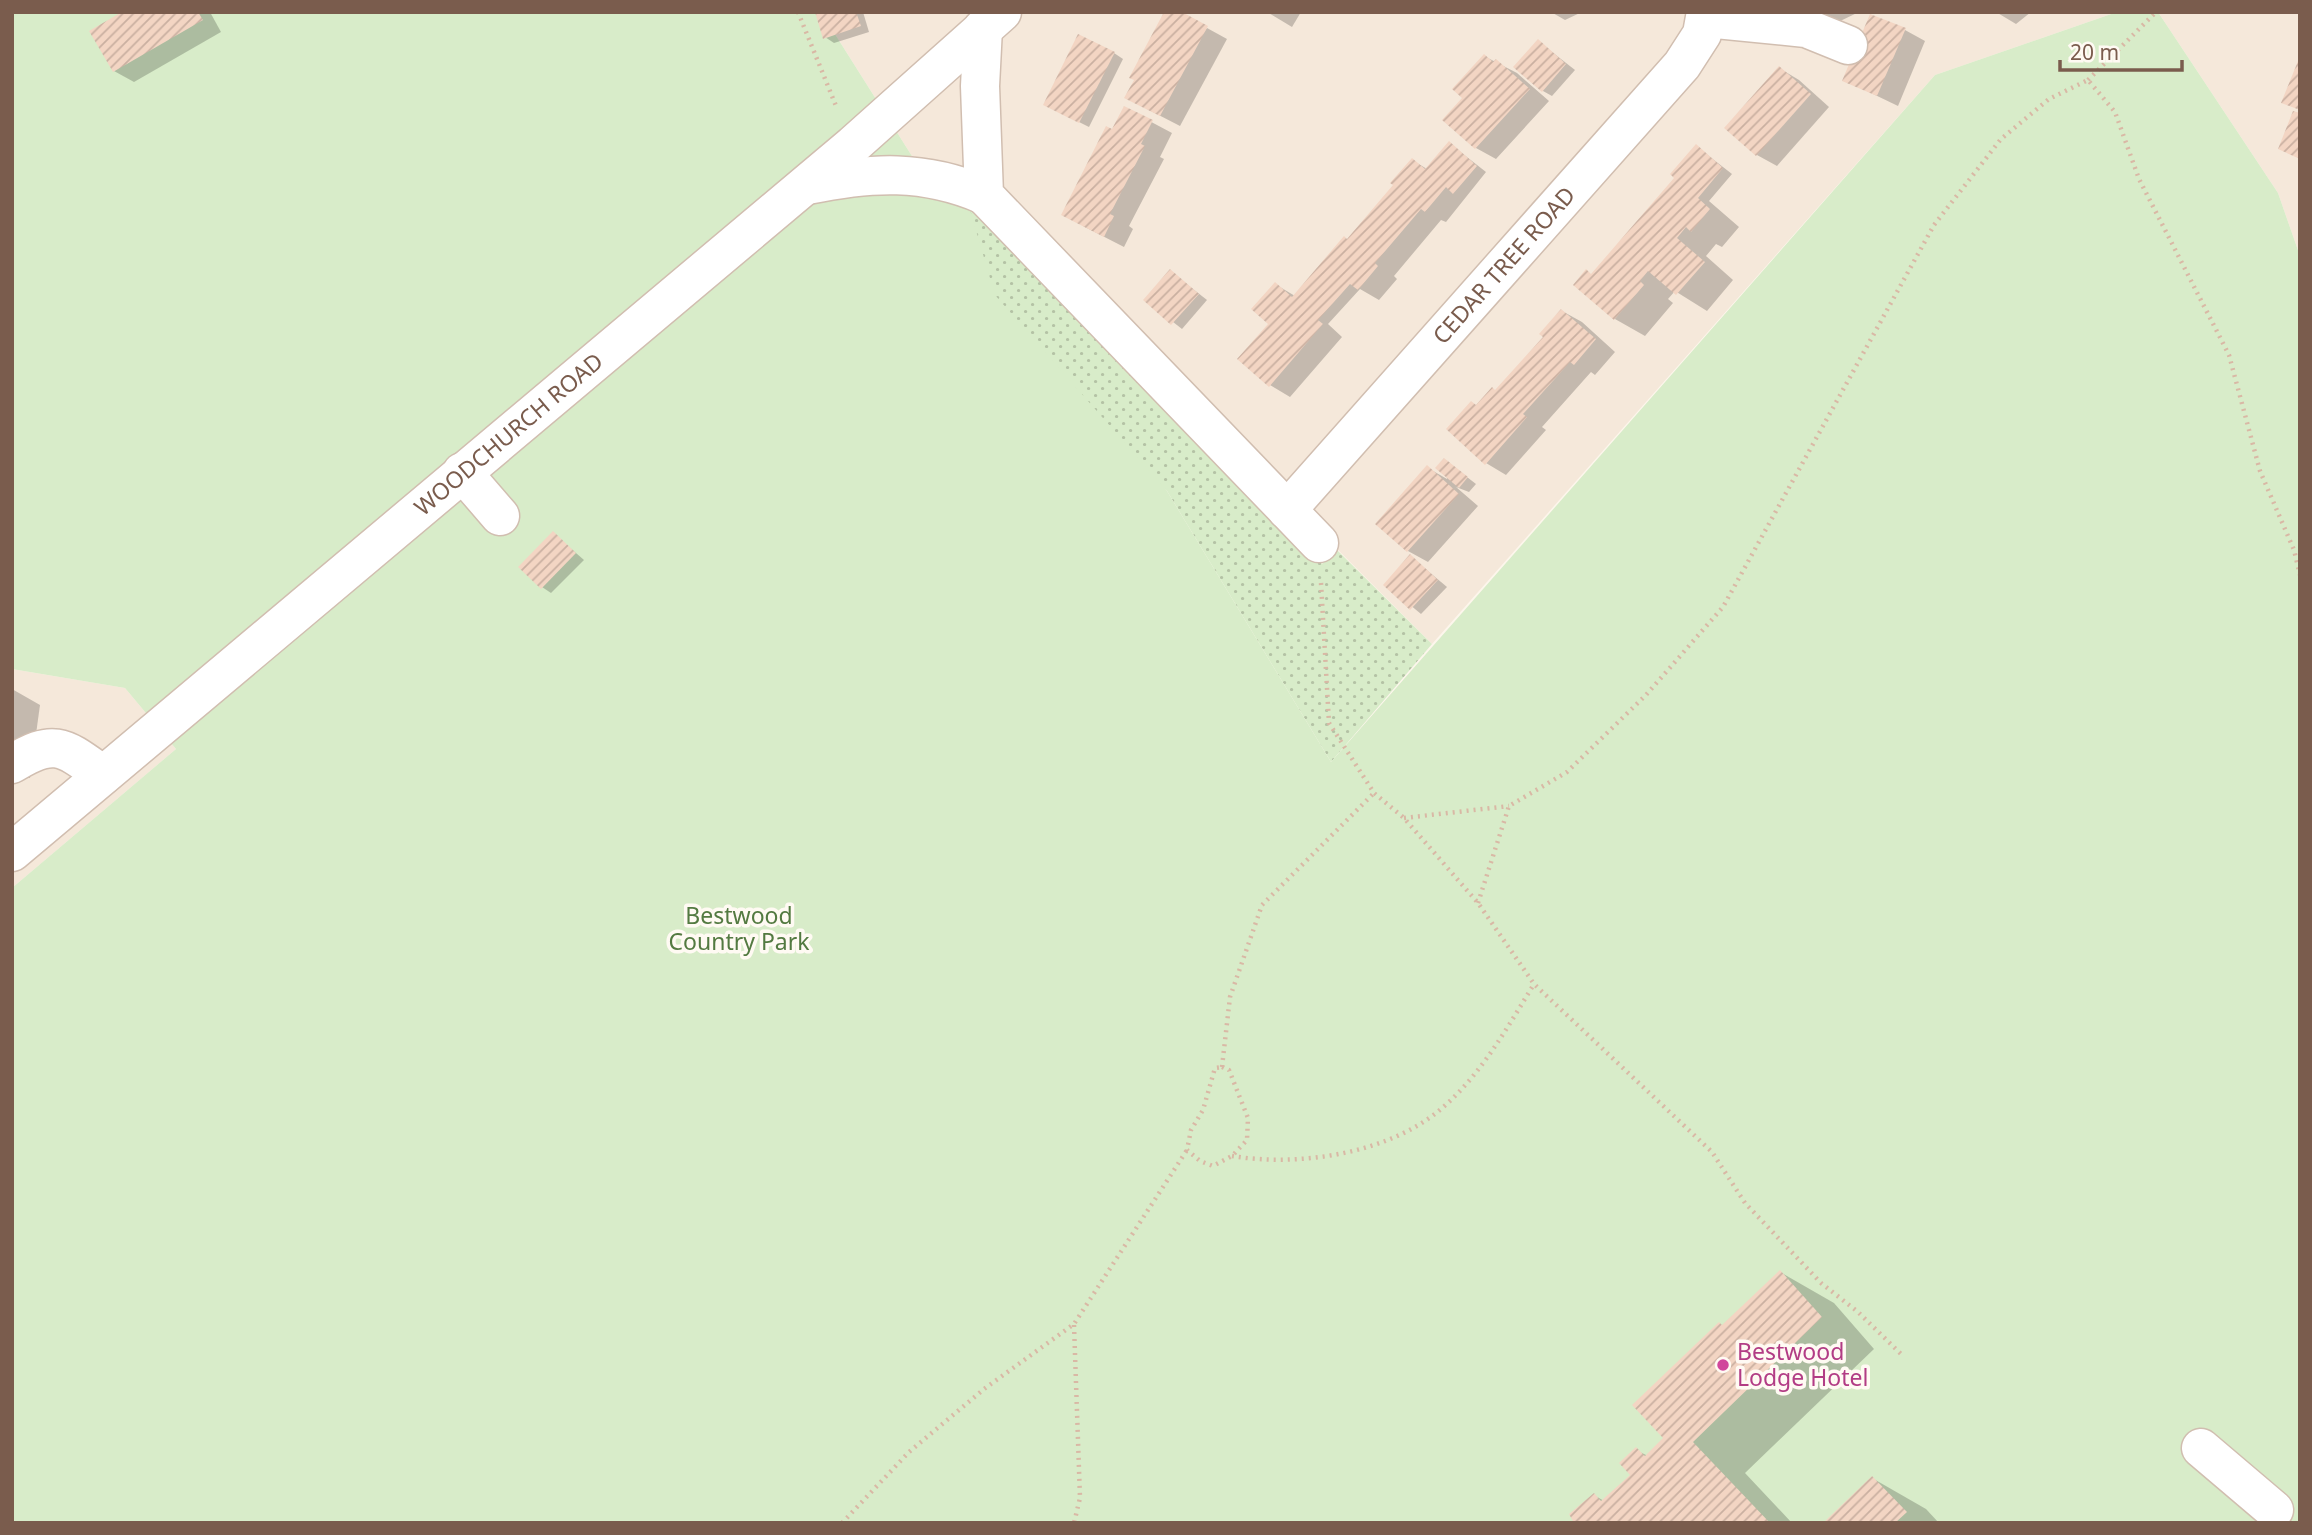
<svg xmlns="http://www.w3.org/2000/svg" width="2312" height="1535" font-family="'Noto Sans',sans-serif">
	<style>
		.residential { fill: #f5e8da }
		.grass { fill: url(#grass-dots) }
		.green { fill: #d8ecc9 }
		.shadow { fill: #0003 }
		.building { fill: url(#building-hatch) }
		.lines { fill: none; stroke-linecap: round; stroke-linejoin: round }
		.minor-casing { stroke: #d1beb0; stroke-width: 41 }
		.path { stroke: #d9b8a5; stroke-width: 4.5; stroke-dasharray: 2 5; stroke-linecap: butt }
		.minor { stroke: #fff; stroke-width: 38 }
		.hotel-dot { fill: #d1479c; stroke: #fffaf3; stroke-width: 2.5 }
		.labels { text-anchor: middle; stroke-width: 7; stroke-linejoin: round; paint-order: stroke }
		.street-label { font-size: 23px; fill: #7a5c4d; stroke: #fffaf3 }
		.park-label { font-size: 23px; fill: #537a41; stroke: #fffaf3 }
		.hotel-label { font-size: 23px; fill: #b23c85; stroke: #fffaf3; text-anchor: start }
	</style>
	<defs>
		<pattern id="grass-dots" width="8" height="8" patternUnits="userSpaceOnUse" patternTransform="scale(1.75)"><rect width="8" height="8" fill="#d8ecc9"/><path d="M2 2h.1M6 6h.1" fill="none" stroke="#b4c2a5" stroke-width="1.8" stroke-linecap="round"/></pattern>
		<pattern id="building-hatch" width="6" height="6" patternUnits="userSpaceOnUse" patternTransform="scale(1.75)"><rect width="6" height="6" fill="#f3d5c3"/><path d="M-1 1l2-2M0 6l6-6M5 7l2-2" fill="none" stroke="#cab0a1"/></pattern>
	</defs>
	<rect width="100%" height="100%" fill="#fdf6ec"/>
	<g class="residential">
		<polygon points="821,12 2117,12 1935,75 1432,644 1337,549 1322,564 1015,252 934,191"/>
		<polygon points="2158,12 2300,12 2300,256 2278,193"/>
		<polygon points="12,669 125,688 176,749 12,888"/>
	</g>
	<polygon class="grass" points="970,210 1015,252 1322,564 1336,549 1432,644 1331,762 1167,491 817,212"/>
	<polygon class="green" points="12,12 821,12 934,191 970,210 995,295 1167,491 1331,762 1935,75 2117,12 2158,12 2278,193 2300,256 2300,1523 12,1523 12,888 176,749 125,688 12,669"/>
	<g class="shadow">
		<polygon points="125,12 210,12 221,32 134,82 114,71"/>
		<polygon points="817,12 863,12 869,32 834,43 825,37"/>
		<polygon points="1267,12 1301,12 1292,27"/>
		<polygon points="1551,12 1582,12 1565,20"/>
		<polygon points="1814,12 1859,12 1834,24"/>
		<polygon points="1996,12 2031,12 2016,24"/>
		<polygon points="1207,28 1227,39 1180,126 1147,109"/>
		<polygon points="1905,30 1925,41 1898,106 1844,80"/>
		<polygon points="1538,41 1575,70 1552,96 1543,91"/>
		<polygon points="1114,53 1123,59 1089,127 1055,110"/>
		<polygon points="1484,56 1517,73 1549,101 1496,159 1476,148 1444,120 1464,98"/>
		<polygon points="1779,68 1799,80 1829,107 1777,166 1757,155 1726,127"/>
		<polygon points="1125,108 1172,133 1160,157 1164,159 1129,226 1133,229 1124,247 1083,226 1113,132"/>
		<polygon points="1449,143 1486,172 1446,222 1441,220 1394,276 1397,279 1379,300 1360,289 1328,324 1342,337 1290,397 1270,385 1275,284 1295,296 1348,240 1396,185 1412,160 1427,169"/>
		<polygon points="1696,146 1732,174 1709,201 1739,227 1722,247 1716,244 1706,256 1733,280 1707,311 1675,291 1668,299 1673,303 1645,336 1615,319 1575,285 1592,275 1676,177"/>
		<polygon points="1170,271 1207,300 1182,329 1145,300"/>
		<polygon points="1562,311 1582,322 1615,352 1595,375 1591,372 1542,427 1546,430 1506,475 1486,463 1477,406 1496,391 1545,337"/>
		<polygon points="1445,460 1476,484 1469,492 1456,487 1478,506 1428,562 1408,551 1377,523 1428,468 1447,479"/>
		<polygon points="553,533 584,560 551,593 542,587"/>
		<polygon points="1410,556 1447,587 1421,614 1385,584"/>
		<polygon points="12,689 40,705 30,778 12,776"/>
		<polygon points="1780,1272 1834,1303 1874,1349 1745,1473 1792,1523 1576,1523 1594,1495 1604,1501 1632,1475 1636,1450 1648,1456 1666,1438 1723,1326"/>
		<polygon points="1872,1478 1926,1509 1939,1523 1826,1523"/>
	</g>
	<g class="building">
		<polygon points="122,12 198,12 203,20 113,72 89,31"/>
		<polygon points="815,12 856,12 861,26 823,39"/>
		<polygon points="1164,12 1182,12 1208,26 1160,116 1124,98 1134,80 1129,78"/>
		<polygon points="1870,14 1906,28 1877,96 1842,81"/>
		<polygon points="1078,34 1115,52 1079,123 1043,105"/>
		<polygon points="1538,39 1566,64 1542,92 1513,67"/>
		<polygon points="1484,54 1493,62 1496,59 1530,89 1475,149 1442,120 1462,98 1452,89"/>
		<polygon points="2300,56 2300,110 2281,103"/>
		<polygon points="1779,66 1811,94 1756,156 1724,128"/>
		<polygon points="1124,106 1153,120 1141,144 1145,146 1110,214 1114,216 1104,237 1061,215 1106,126 1112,129"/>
		<polygon points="2293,111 2300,113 2300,159 2278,149"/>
		<polygon points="1449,141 1477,166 1453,194 1446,187 1425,212 1421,209 1375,263 1378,266 1358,290 1350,284 1318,320 1323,324 1269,387 1237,359 1268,324 1251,309 1275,282 1292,297 1344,236 1347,239 1393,185 1390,183 1412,158 1425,169"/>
		<polygon points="1696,144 1723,168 1698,198 1710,209 1691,232 1686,227 1677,238 1705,262 1676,295 1648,271 1640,281 1644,285 1614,320 1573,285 1586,269 1591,274 1674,178 1670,174"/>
		<polygon points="1170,269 1199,294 1171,325 1143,300"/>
		<polygon points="1561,309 1596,339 1574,365 1570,362 1523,414 1527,417 1485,465 1446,429 1471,401 1476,405 1492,387 1495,390 1543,337 1539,334"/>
		<polygon points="1444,458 1468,477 1459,488 1435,468"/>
		<polygon points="1427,465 1459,494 1407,552 1375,524"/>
		<polygon points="553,531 576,553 541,589 518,567"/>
		<polygon points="1410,554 1438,580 1410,610 1383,585"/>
		<polygon points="1780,1270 1822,1317 1693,1442 1770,1523 1574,1523 1569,1514 1575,1509 1594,1493 1601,1501 1630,1475 1619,1463 1636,1447 1645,1456 1663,1438 1632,1405 1719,1322 1722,1325"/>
		<polygon points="1872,1476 1907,1512 1895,1523 1823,1523"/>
	</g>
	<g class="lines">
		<g class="minor-casing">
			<g id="minor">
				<polyline points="1706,18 1806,28 1848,45"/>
				<polyline points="983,28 980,86 984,195 1319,543"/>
				<path d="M808,185C871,172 924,169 984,195"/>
				<polyline points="462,472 500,516"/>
				<path id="s1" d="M1287,510L1682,65L1702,34L1706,12"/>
				<path d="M12,764C55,737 64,747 103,775"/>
				<path id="s2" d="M12,852L853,145L1002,12"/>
				<polyline points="2201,1448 2274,1510"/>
			</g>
		</g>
		<g class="path">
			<polyline points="798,12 836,106"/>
			<polyline points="2088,80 2156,12"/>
			<polyline points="1321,583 1329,723 1374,793 1404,818 1478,903 1534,984 1712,1152 1745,1203 1821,1283 1858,1312 1901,1354"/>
			<polyline points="1404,818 1509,806"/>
			<polyline points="1478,903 1509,806 1567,772 1646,695 1723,607 1934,225 2001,139 2049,99 2088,80 2115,112 2139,179 2229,355 2260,471 2294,550 2300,575"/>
			<polyline points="1222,1067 1230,997 1262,905 1374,793"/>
			<polygon points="1222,1067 1229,1070 1248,1118 1247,1140 1232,1156 1213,1166 1200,1161 1187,1150 1191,1130 1203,1110 1215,1068"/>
			<path d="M1232,1156C1298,1167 1388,1154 1441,1109C1481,1075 1507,1028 1534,984"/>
			<polyline points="1074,1325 1080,1498 1074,1523"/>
			<polyline points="842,1523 909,1452 984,1389 1074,1324 1187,1150"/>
		</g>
		<use href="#minor" class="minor"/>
	</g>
	<circle class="hotel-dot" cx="1723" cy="1365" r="7"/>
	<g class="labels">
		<g class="street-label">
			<text dy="8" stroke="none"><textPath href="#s1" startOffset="327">CEDAR TREE ROAD</textPath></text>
			<text dy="8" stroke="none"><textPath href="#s2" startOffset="649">WOODCHURCH ROAD</textPath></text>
		</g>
		<g class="park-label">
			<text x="739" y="924">Bestwood<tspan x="739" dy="26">Country Park</tspan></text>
		</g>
		<g class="hotel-label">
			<text x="1737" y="1360">Bestwood<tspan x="1737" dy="26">Lodge Hotel</tspan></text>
		</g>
	</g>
	<rect width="2312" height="1535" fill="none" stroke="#7a5c4d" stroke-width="28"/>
	<path d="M2060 60v10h122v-10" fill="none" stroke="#7a5c4d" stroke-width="3.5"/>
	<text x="2070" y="60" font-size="21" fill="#7a5c4d" stroke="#fffaf3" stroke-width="5" paint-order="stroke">20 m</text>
</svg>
